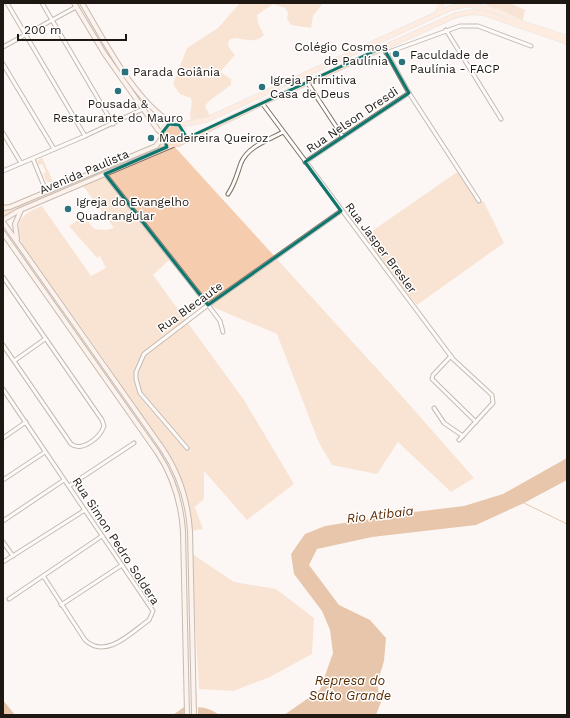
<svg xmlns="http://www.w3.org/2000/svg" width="570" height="718" font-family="'Work Sans',sans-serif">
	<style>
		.green { fill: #f5ccae }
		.water { fill: #d18a54 }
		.pier { fill: #fcf7f4 }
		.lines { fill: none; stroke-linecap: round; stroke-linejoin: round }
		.stream { stroke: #d18a54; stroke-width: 1 }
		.minor-casing { stroke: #847062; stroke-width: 5 }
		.secondary-casing { stroke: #847062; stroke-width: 6 }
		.primary-casing { stroke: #d7d5d4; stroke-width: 6 }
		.minor { stroke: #fff; stroke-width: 3 }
		.secondary { stroke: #feeee2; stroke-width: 4 }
		.primary { stroke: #feddc6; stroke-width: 4.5 }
		.marked { fill: none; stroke: #0f766e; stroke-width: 3; stroke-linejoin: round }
		.poi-dot { fill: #2a737c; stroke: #fff; stroke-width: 1.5 }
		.labels { text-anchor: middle; stroke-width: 3; stroke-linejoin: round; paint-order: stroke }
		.poi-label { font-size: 12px; fill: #1f1712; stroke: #fff; text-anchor: start }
		.street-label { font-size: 12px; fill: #1f1712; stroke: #fff }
		.water-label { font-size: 13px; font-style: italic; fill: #592b00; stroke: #fff }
	</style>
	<rect width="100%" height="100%" fill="#fcf7f4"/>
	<g class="green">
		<path d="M240,3H323L313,16L311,28L291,25L287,19L288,13L285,8L273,4L257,15L258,23L264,35C255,44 245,39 234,38L229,40L228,46L235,55L220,72L231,79V85L209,101L205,106L211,118L193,123C186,114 194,108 191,98L180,94L173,84L187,48L218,28Z"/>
		<polygon points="483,3 510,3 525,10 522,23"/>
		<circle cx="173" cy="134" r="9"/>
		<path d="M163,136L173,145L400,394L474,478L451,492L398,442L377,474L332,465L319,443L277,334L208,305L171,258L153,275L244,400L294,484L247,520L204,471V499L195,507L203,529L190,531L187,506L168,456L105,361L22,244C14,221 21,214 42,206L91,276L106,268L100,256L97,258L69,226L84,216L94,229L106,230L114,228L83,186L99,177L18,211L3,222V208L156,146Z"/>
		<polygon points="42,157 53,182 47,182 43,174 46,172 42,164 39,165 37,161"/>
		<polygon points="460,170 479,201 484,202 504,243 417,305 362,238"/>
		<polygon points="191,553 234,582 276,589 314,618 312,654 270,677 233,691 199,689"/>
	</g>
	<g class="water">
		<polygon points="567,458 567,480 524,503 476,525 372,537 317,549 309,565 339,605 370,620 386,638 384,661 377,684 381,702 376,715 284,715 320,690 333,653 330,630 322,611 294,574 291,554 305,534 325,526 406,513 464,506 503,494"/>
		<polygon points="3,700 15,715 3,715"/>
		<path d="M184,707C198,707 208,706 219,715H173Z"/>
	</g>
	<rect class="pier" x="184" y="705" width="14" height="10"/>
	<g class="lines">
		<polyline class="stream" points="524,503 567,524"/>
		<g class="minor-casing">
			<g id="minor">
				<polyline points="7,3 85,136"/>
				<polyline points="42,3 113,124"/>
				<polyline points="446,30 501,119"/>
				<polyline points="3,47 76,7"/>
				<polyline points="384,48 409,93 479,201"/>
				<polyline points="386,53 460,26 478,26 531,46"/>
				<polyline points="3,64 54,149"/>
				<polyline points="307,82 343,137"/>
				<polyline points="262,103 453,359 492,395 493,403 459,440"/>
				<polyline points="3,133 21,163"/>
				<polyline points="33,159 46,191"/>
				<polyline points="305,162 409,93"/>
				<polyline points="3,171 85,136 143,109"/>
				<polyline points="105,174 208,305 220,321 223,332"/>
				<path d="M228,194C235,184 237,174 241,163C248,146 269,140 283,132"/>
				<path d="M3,277L102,420L104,426C100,438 82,452 71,444L3,345"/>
				<polyline points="451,356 433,375 432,379 476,422"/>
				<polyline points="14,361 45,339"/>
				<path d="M3,389L153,611L149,620C132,632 106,660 85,640L44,577"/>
				<polyline points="434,408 444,423 463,436"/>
				<polyline points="3,438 26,422"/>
				<polyline points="187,448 140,393 136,379 136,372 144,354 208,305 341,211"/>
				<polyline points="3,480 45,452"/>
				<polyline points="69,486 134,443"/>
				<polyline points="3,521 64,480"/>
				<polyline points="3,542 13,556"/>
				<polyline points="3,562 85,510"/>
				<polyline points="9,599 102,536"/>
				<polyline points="61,605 122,565"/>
			</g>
		</g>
		<g class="secondary-casing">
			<g id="secondary">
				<polyline points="74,3 104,53 158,130 162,133"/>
				<path d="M82,3C104,40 135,102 172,123"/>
				<polyline points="3,208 10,207 156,146 163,136"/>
				<polyline points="3,220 18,211 173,145"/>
				<path d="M3,222L162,448C179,473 188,501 190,531L194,715"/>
				<path d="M3,233L157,452C173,476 181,502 183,531L187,715"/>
				<polyline points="17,239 15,224 21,210"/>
			</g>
		</g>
		<g class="primary-casing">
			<g id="primary">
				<polyline points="498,11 522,23 567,38"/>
				<polyline points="437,14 442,3"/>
				<polyline points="179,125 206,120 448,9 468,4 499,12"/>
				<path d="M182,140L184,132L179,125L172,123L164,128C161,134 163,140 169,144H178L262,103L456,15L472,12L484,13L567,42"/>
			</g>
		</g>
		<use href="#minor" class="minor"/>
		<use href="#secondary" class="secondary"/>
		<use href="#primary" class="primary"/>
	</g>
	<path d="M0 0H570V718H0ZM383,47L409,93L305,162L341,211L208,305L105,174L167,147L162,133L169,124L179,125L187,138Z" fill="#fcf7f4" fill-opacity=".55" fill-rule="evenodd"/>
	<path class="marked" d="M383,47L409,93L305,162L341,211L208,305L105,174L167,147L162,133L169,124L179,125L187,138Z"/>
	<g class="poi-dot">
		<circle cx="396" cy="54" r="4"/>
		<circle cx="402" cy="62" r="4"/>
		<rect x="121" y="68" width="8" height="8" rx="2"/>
		<circle cx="262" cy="87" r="4"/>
		<circle cx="118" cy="91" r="4"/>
		<circle cx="151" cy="138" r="4"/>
		<circle cx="68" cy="209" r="4"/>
	</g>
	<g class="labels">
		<g class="poi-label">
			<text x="388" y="51" text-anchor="end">Colégio Cosmos<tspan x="388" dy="14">de Paulínia</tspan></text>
			<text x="410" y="59">Faculdade de<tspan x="410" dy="14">Paulínia - FACP</tspan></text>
			<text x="133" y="76">Parada Goiânia</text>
			<text x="270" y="84">Igreja Primitiva<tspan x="270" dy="14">Casa de Deus</tspan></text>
			<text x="118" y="108" text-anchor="middle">Pousada &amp;<tspan x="118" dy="14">Restaurante do Mauro</tspan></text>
			<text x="159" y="142">Madeireira Queiroz</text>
			<text x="76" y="206">Igreja do Evangelho<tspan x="76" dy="14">Quadrangular</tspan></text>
		</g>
		<g class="street-label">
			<text transform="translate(352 120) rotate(-34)" y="4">Rua Nelson Dresdi</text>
			<text transform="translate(84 172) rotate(-23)" y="4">Avenida Paulista</text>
			<text transform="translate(381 248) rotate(53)" y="4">Rua Jasper Bresler</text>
			<text transform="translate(190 307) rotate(-36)" y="4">Rua Blecaute</text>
			<text transform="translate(116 541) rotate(57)" y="4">Rua Simon Pedro Soldera</text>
		</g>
		<g class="water-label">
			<text transform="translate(380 514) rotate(-7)" y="5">Rio Atibaia</text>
			<text x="350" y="685">Represa do<tspan x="350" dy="15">Salto Grande</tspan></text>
		</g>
	</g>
	<rect width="570" height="718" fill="none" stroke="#1f1712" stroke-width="8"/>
	<path d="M18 34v6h108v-6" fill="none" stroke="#1f1712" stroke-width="2"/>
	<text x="24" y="34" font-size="12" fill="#1f1712" stroke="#ffffff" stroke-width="3" paint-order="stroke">200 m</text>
</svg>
